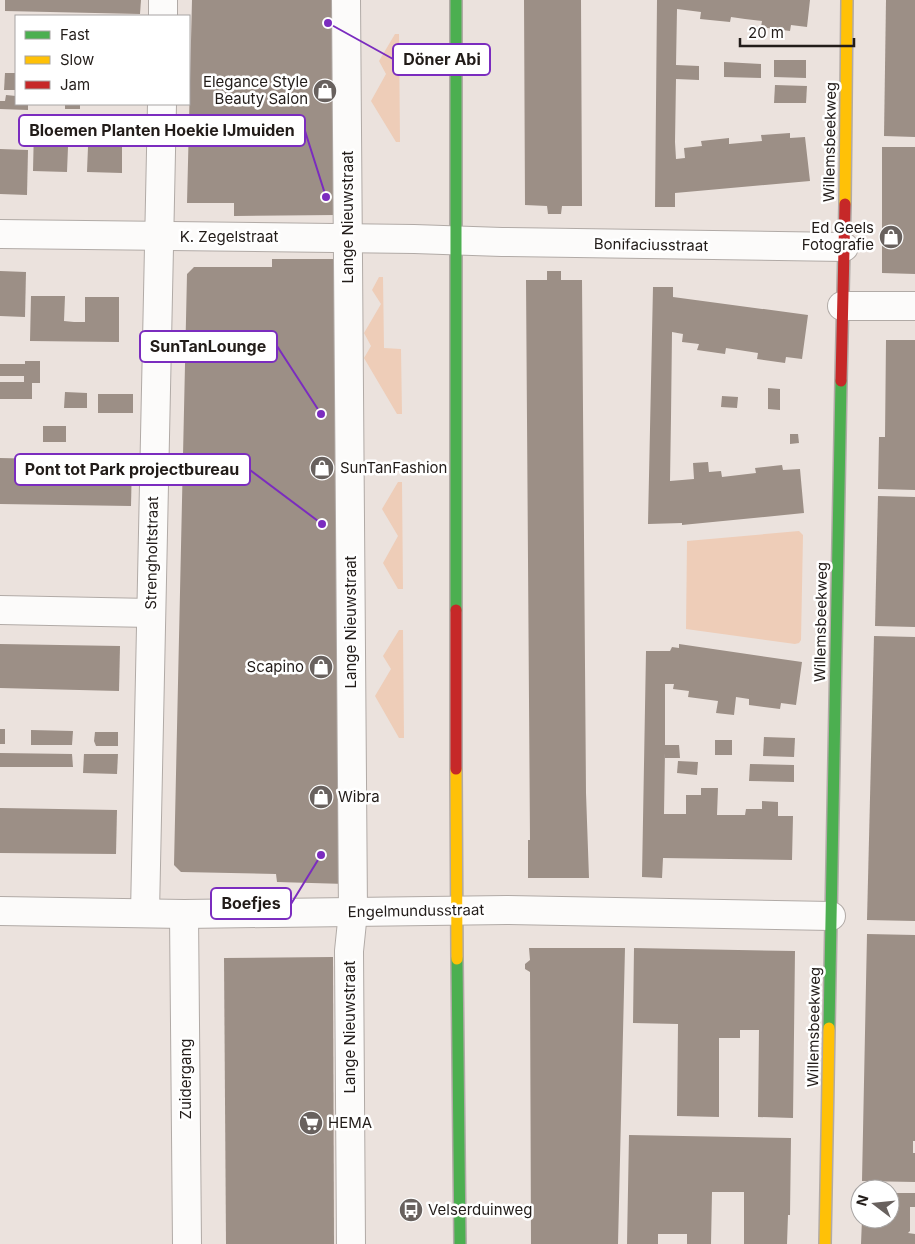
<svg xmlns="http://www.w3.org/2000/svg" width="915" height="1244" font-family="Inter,sans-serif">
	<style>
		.green { fill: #eecdb8 }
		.building { fill: #9c8f86 }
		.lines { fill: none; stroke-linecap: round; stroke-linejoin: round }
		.street-casing { stroke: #b1aaa6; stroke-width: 30 }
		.fast-casing { stroke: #b1aaa6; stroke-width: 14 }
		.slow-casing { stroke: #b1aaa6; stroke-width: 14 }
		.jam-casing { stroke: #b1aaa6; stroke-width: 14 }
		.street { stroke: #fcfbfa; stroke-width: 28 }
		.fast { stroke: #4caf50; stroke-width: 11 }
		.slow { stroke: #ffc107; stroke-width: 11 }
		.jam { stroke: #c62828; stroke-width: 11 }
		.labels { text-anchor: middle; stroke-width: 5; stroke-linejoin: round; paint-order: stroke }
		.poi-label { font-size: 15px; fill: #221c19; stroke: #fff; text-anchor: start }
		.street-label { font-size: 15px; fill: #221c19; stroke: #fff }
		.leader { fill: none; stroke: #7b2cbf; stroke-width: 2 }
		.callout-dot { fill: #7b2cbf; stroke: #fff; stroke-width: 2 }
		.callout { fill: #fff; stroke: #7b2cbf; stroke-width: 2 }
		.callout-label { font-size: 16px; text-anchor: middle; font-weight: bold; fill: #221c19 }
	</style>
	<rect width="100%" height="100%" fill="#ebe2dd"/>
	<g class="green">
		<polygon points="395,34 399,34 400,142 396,142 371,101 386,74 379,61"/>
		<polygon points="379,277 383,277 384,348 401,349 402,414 397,414 364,358 371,346 364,333 381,304 372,290"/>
		<polygon points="398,482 402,482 403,589 398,589 383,563 398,536 382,509"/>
		<polygon points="799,531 803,535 801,640 799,643 795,644 686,629 687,541"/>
		<polygon points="399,630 403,630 404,738 399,738 375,696 391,669 383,656"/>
	</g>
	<g class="building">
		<polygon points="5,0 141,0 140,14 5,11"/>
		<polygon points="192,0 333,0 335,215 234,216 234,203 187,203"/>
		<polygon points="524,0 581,0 582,206 562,206 561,214 548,214 547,206 525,205"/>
		<polygon points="657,0 810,0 807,27 791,25 790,31 761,27 762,21 745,19 731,17 730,22 700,19 701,12 677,9 676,65 699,66 699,80 676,79 675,142 676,159 685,158 684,148 702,146 701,141 729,138 729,144 762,141 761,135 790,133 790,138 805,137 810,181 675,193 675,207 655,207"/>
		<polygon points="886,0 915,0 915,137 884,136"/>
		<polygon points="774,60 806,60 806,78 774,77"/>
		<polygon points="724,62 761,64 761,78 724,77"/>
		<polygon points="5,73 16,73 16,90 4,90"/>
		<polygon points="775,85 807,86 806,103 774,103"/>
		<polygon points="6,95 16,96 16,104 28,104 28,110 0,109 0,101 5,101"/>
		<rect x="65" y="104" width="15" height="5"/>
		<polygon points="34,127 122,128 122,173 87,172 88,147 68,147 67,172 33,171"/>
		<polygon points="882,147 915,147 915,274 882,273"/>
		<polygon points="0,149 28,150 27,195 0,194"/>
		<polygon points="272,259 341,259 346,884 277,882 276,874 181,872 174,865 187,274 194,267 272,267"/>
		<polygon points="0,271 26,272 25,317 0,316"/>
		<polygon points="547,271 561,271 561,280 582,280 586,793 589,878 528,878 528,840 530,840 526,280 547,280"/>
		<polygon points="653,287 673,287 673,297 808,315 802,359 786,357 785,363 757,359 758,353 726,348 725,354 697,350 699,344 682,342 683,334 672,332 671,417 670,481 694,479 693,463 708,462 709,472 721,471 722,477 756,473 755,468 782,465 783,470 800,469 804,513 682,525 682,523 648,524"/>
		<polygon points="31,296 65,296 64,321 74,322 85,322 85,297 119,297 119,342 30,341"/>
		<polygon points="886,340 915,340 915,490 878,489 879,437 885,437"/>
		<polygon points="25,361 40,361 40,383 32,383 32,399 0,399 0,382 24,382 24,376 0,376 0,364 25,364"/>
		<polygon points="768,388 780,389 780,410 768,409"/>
		<polygon points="65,392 87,393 87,408 64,408"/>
		<rect x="98" y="394" width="35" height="19"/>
		<polygon points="722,396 738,397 737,408 721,407"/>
		<rect x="43" y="426" width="23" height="16"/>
		<polygon points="790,434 798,434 799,443 790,444"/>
		<polygon points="0,458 132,461 131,506 0,504"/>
		<polygon points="878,496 915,497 915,627 875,626"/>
		<polygon points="874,636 915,637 915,921 867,920"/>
		<polygon points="0,644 120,646 119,691 0,688"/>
		<polygon points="679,644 802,662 796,705 781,703 780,709 749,705 749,699 736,697 734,715 716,713 718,701 688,697 689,691 673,689 674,684 665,684 665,745 679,745 680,758 665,758 665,752 664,814 686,814 686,795 701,795 701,788 718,788 717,815 745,815 746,809 762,809 762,801 778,802 778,816 793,816 792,860 663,858 662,878 642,877 646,651 670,651 672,647 679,648"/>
		<rect x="0" y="729" width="5" height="15"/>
		<polygon points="31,730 73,731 72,745 31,745"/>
		<polygon points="95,732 118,732 118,746 96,746 94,741"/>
		<polygon points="764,737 795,738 794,757 763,756"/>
		<rect x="715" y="740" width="17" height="15"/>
		<polygon points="0,753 72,754 73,767 0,767"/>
		<polygon points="84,754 118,754 117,774 83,773"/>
		<polygon points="678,761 698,762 697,775 677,773"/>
		<polygon points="750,764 794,765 794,782 749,781"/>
		<polygon points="0,808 117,810 116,854 0,853"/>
		<polygon points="867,934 915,935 915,1141 913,1141 913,1153 915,1153 915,1182 862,1181"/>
		<polygon points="529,948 625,948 618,1244 531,1244 530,972 525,969 525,964 530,960"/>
		<polygon points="634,948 795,951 793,1118 758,1117 759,1030 740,1030 740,1038 719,1038 719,1117 677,1116 678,1024 633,1023"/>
		<polygon points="333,957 334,1244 226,1244 224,958"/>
		<polygon points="629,1135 791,1138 790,1215 788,1215 787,1244 744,1244 744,1192 712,1192 711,1244 687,1244 687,1234 658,1234 658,1244 627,1244"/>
		<polygon points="890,1193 915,1193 915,1207 910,1207 910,1231 908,1233 915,1234 915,1244 861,1244 862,1219 890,1219"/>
	</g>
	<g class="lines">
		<g class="street-casing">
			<g id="street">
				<polyline points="346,0 353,912 349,951 351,1244"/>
				<polyline points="163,16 163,0"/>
				<polyline points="0,234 414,239 502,242 844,247"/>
				<polyline points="842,306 915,306"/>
				<polyline points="0,610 151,613"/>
				<polyline points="0,911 184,914 507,910 831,916"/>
				<polyline points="145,913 162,104"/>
				<polyline points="184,914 187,1244"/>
			</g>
		</g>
		<g class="fast-casing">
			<g id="fast">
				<polyline points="456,0 456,610"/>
				<polyline points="457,959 460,1244"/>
				<polyline points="829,1028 841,381"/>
			</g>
		</g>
		<g class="slow-casing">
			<g id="slow">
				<polyline points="845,204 847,0"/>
				<polyline points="456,769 457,959"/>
				<polyline points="825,1244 829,1028"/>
			</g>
		</g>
		<g class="jam-casing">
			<g id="jam">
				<polyline points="841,381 845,204"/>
				<polyline points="456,769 456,610"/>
			</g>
		</g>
		<use href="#street" class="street"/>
		<use href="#fast" class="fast"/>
		<use href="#slow" class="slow"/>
		<use href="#jam" class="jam"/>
	</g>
	<defs>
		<g id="shop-disc" transform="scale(1.25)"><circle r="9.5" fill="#68615e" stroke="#fff"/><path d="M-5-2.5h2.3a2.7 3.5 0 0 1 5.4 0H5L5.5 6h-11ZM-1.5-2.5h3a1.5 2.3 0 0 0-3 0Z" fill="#fff"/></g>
		<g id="supermarket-disc" transform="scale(1.25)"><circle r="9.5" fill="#68615e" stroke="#fff"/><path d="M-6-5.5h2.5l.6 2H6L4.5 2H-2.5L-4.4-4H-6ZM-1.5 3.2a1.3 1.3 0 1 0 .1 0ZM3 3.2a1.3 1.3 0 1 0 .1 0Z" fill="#fff"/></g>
		<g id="bus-disc" transform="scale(1.25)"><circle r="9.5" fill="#68615e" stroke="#fff"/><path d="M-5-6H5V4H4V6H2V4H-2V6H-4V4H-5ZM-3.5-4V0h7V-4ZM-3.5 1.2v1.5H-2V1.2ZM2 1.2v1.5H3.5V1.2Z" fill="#fff"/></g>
	</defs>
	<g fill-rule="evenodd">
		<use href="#shop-disc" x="325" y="91"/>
		<use href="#shop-disc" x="891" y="237"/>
		<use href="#shop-disc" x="322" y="468"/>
		<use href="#shop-disc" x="321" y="667"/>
		<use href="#shop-disc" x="321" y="797"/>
		<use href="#supermarket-disc" x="311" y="1123"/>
		<use href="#bus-disc" x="411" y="1210"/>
	</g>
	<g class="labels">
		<g class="poi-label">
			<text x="308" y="87" text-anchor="end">Elegance Style<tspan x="308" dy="17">Beauty Salon</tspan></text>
			<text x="874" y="233" text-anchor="end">Ed Geels<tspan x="874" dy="17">Fotografie</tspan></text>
			<text x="340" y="473">SunTanFashion</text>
			<text x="304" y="672" text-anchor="end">Scapino</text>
			<text x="338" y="802">Wibra</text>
			<text x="328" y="1128">HEMA</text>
			<text x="428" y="1215">Velserduinweg</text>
		</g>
		<g class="street-label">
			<text transform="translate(830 142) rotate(-89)" y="5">Willemsbeekweg</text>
			<text transform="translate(348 217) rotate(-90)" y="5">Lange Nieuwstraat</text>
			<text x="229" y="242">K. Zegelstraat</text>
			<text transform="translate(651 245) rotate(1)" y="5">Bonifaciusstraat</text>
			<text transform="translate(152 553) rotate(-89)" y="5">Strengholtstraat</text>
			<text transform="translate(351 622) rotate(-90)" y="5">Lange Nieuwstraat</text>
			<text transform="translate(821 622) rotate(-89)" y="5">Willemsbeekweg</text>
			<text transform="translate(416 911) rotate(-1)" y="5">Engelmundusstraat</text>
			<text transform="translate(350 1027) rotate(-90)" y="5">Lange Nieuwstraat</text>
			<text transform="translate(814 1027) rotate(-89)" y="5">Willemsbeekweg</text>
			<text transform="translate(186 1079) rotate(-90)" y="5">Zuidergang</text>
		</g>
	</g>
	<path class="leader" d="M328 23L393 59M326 197L305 131M321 414L277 346M322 524L250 470M321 855L291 904"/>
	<g class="callout-dot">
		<circle cx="328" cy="23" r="5"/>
		<circle cx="326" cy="197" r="5"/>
		<circle cx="321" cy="414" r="5"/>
		<circle cx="322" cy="524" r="5"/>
		<circle cx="321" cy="855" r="5"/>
	</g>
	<g class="callout">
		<rect x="393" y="44" width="97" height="31" rx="5"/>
		<rect x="19" y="115" width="286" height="31" rx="5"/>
		<rect x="140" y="331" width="137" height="31" rx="5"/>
		<rect x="15" y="454" width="235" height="31" rx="5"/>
		<rect x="211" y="888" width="80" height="31" rx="5"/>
	</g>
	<g class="callout-label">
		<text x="442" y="65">Döner Abi</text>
		<text x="162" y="136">Bloemen Planten Hoekie IJmuiden</text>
		<text x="208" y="352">SunTanLounge</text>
		<text x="132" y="475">Pont tot Park projectbureau</text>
		<text x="251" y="909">Boefjes</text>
	</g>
	<rect x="15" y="15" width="175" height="90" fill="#ffffff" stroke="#a7a4a3"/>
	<rect x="25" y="31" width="25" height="8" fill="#4caf50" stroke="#a7a4a3"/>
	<text x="60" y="40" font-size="15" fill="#221c19">Fast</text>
	<rect x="25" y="56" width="25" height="8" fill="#ffc107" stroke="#a7a4a3"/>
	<text x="60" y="65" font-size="15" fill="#221c19">Slow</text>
	<rect x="25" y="81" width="25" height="8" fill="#c62828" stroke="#a7a4a3"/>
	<text x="60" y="90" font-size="15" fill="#221c19">Jam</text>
	<g transform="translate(875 1204) rotate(286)"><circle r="24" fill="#ffffff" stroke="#a7a4a3"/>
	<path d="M0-4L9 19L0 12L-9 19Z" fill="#68615e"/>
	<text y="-8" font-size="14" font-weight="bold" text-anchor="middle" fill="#221c19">N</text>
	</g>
	<path d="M740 38v8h114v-8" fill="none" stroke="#221c19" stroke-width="2.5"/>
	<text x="748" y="38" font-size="15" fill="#221c19" stroke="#ffffff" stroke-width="4" paint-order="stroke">20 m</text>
</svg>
